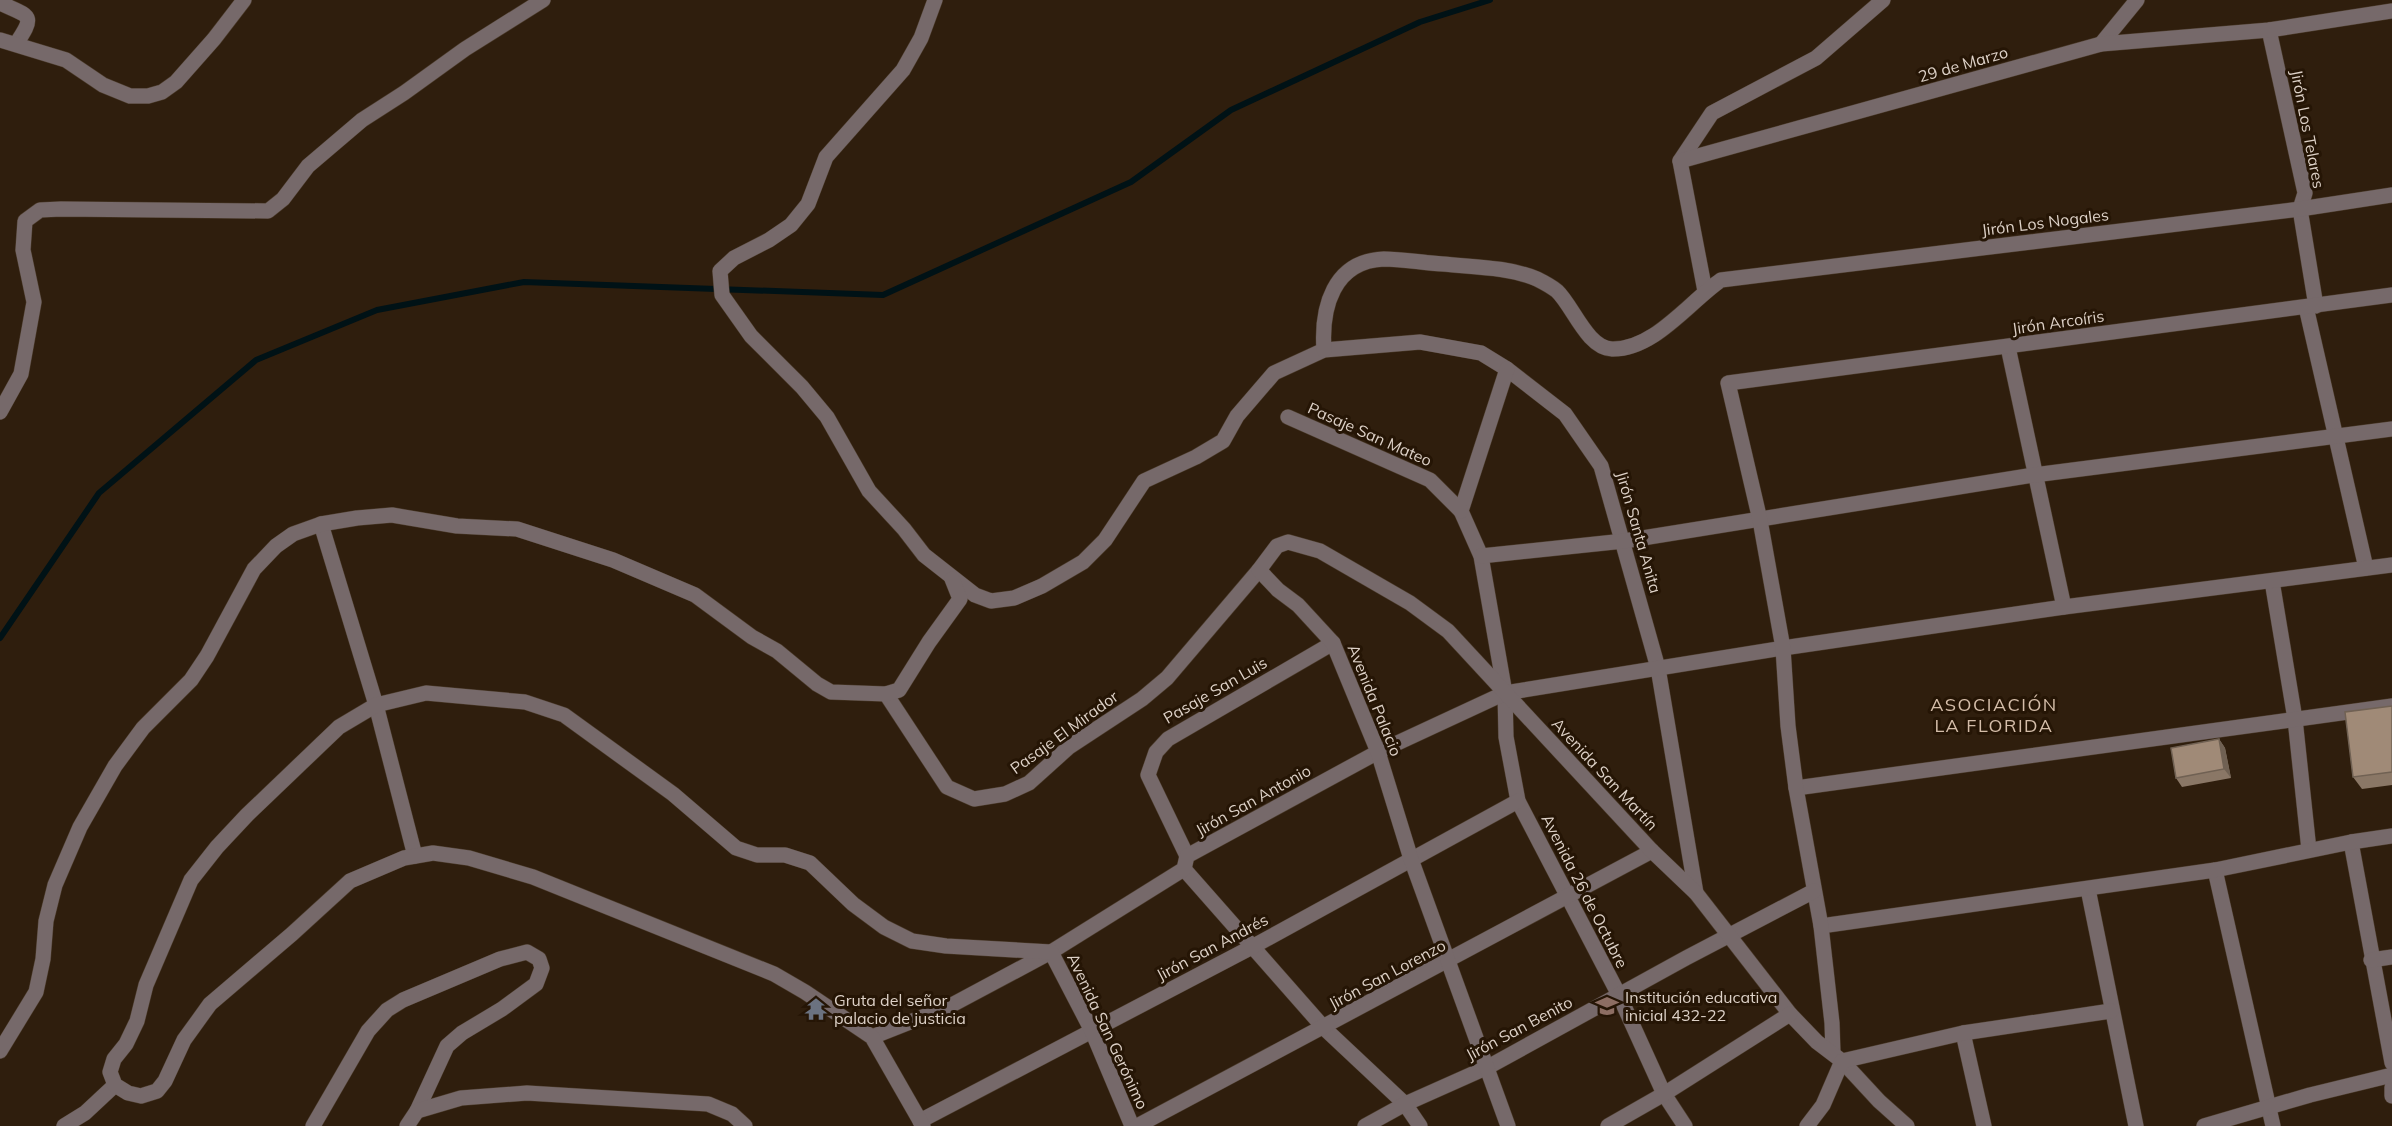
<svg xmlns="http://www.w3.org/2000/svg" width="2392" height="1126" font-family="Mulish,sans-serif">
	<style>
		.lines { fill: none; stroke-linecap: round; stroke-linejoin: round }
		.stream { stroke: #001216; stroke-width: 6 }
		.minor-casing { stroke: #4b3b2b; stroke-width: 16 }
		.minor { stroke: #76696a; stroke-width: 15 }
		.wall { fill: #8a7766 }
		.shaded-wall { fill: #706153 }
		.building { fill: #a08a77; stroke: #706153; stroke-width: 1.5 }
		.labels { text-anchor: middle; stroke-width: 6; stroke-linejoin: round; paint-order: stroke }
		.street-label { font-size: 16px; fill: #ddd1c7; stroke: #251505 }
		.poi-label { font-size: 16px; fill: #ddd1c7; stroke: #251505; text-anchor: start }
		.neighbourhood-label { font-size: 18px; letter-spacing: 1.5px; fill: #d4bda9; stroke: #251505 }
	</style>
	<rect width="100%" height="100%" fill="#2f1e0d"/>
	<g class="lines">
		<polyline class="stream" points="0,638 99,493 256,360 377,310 524,282 883,295 1131,182 1231,110 1420,22 1490,0"/>
		<g class="minor-casing">
			<g id="minor">
				<polyline points="935,0 921,38 903,70 826,157 808,204 791,225 769,240 734,258 720,271 722,295 751,336 802,387 827,417 869,491 904,529 924,555 975,595 991,601 1014,598 1042,586 1083,562 1105,540 1144,481 1196,457 1223,441 1237,416 1274,373 1324,350 1420,342 1481,353 1507,369 1565,414 1601,466 1658,668 1696,893"/>
				<path d="M0,3C30,17 36,14 16,44"/>
				<polyline points="2269,30 2305,193 2300,209 2316,306"/>
				<polyline points="0,40 66,60 103,85 130,96 148,96 162,92 176,82 214,39 244,0"/>
				<polyline points="2101,44 2137,0"/>
				<polyline points="1680,161 1712,113 1816,58 1883,0"/>
				<polyline points="1705,291 1680,161 2101,44 2269,30 2392,11"/>
				<polyline points="2306,307 2366,568"/>
				<polyline points="2008,347 2064,607"/>
				<path d="M1324,350C1321,308 1333,261 1384,259C1403,259 1423,263 1443,264C1473,267 1509,267 1537,279C1543,282 1552,287 1557,291C1573,306 1587,348 1612,349C1654,350 1689,302 1721,280L2300,209L2392,195"/>
				<polyline points="1507,369 1461,511 1481,556 1505,693 1506,737 1518,801 1619,995 1664,1094 1685,1126"/>
				<polyline points="0,412 21,374 34,302 23,250 25,221 40,210 61,209 268,211 283,199 308,166 362,120 404,93 465,49 543,0"/>
				<polyline points="1288,417 1430,480 1461,511"/>
				<polyline points="321,524 376,705 415,856"/>
				<polyline points="1481,556 1624,541 2034,475 2392,429"/>
				<polyline points="2272,581 2295,719 2309,850"/>
				<polyline points="886,694 947,787 974,799 1005,794 1029,783 1069,747 1142,699 1167,678 1259,570"/>
				<polyline points="1796,788 2392,706"/>
				<polyline points="2351,842 2392,1063"/>
				<polyline points="1187,856 1148,775 1156,752 1168,739 1333,643"/>
				<polyline points="1184,869 1324,1028 1405,1104 1420,1126"/>
				<polyline points="2215,870 2273,1126"/>
				<polyline points="2088,889 2136,1126"/>
				<polyline points="1821,926 2215,870 2351,842 2392,836"/>
				<polyline points="2371,960 2392,957"/>
				<polyline points="1963,1033 1984,1126"/>
				<polyline points="872,1037 948,1007 1051,952 1184,869 1187,856 1378,752 1505,693 1783,648 2064,607 2392,565"/>
				<polyline points="0,1051 36,992 43,959 46,921 55,885 80,827 115,766 143,728 191,680 207,656 254,569 276,546 293,534 321,524 357,518 392,515 457,526 517,529 613,560 695,595 752,637 777,651 817,684 831,692 886,694 899,690 929,642 960,599 952,579"/>
				<polyline points="1833,1053 1832,1023 1821,926 1796,788 1788,726 1783,648 1760,520 1728,383 2392,295"/>
				<polyline points="2392,1087 2392,1096"/>
				<polyline points="920,1121 1252,947 1518,801"/>
				<polyline points="64,1126 85,1113 115,1085"/>
				<polyline points="313,1126 368,1031 387,1010 403,1000 500,959 527,952 539,959 542,968 536,984 502,1009 462,1033 447,1046 417,1111"/>
				<polyline points="407,1126 417,1111 461,1098 527,1093 708,1104 732,1114 745,1126"/>
				<polyline points="923,1126 872,1037 805,992 774,974 533,877 469,858 433,853 404,858 350,881 292,934 210,1004 184,1040 165,1081 157,1091 141,1096 128,1093 115,1085 110,1072 114,1059 126,1044 137,1021 146,985 191,880 217,847 247,815 339,727 376,705 426,693 525,702 564,715 673,794 736,848 757,855 785,855 810,863 853,904 884,927 912,941 946,946 1051,952 1092,1031 1132,1126"/>
				<polyline points="1137,1126 1652,851"/>
				<polyline points="1365,1126 1405,1104 1488,1067 1686,958 1814,891"/>
				<polyline points="1508,1126 1411,859 1378,752 1333,643 1298,605 1278,590 1259,570 1277,546 1288,542 1320,551 1410,603 1448,631 1652,851 1696,893 1790,1014 1817,1042 1842,1061 1879,1101 1907,1126"/>
				<polyline points="1608,1126 1664,1094 1790,1014"/>
				<polyline points="1807,1126 1823,1105 1842,1061 1963,1033 2111,1011"/>
				<polyline points="2204,1126 2310,1095 2392,1075"/>
			</g>
		</g>
		<use href="#minor" class="minor"/>
	</g>
	<g class="wall">
		<polygon points="2392,706 2392,785 2362,789 2353,777"/>
		<polygon points="2219,739 2225,748 2231,778 2182,787 2176,778"/>
	</g>
	<polygon class="shaded-wall" points="2219,739 2225,748 2231,778 2224,769"/>
	<g class="building">
		<polygon points="2392,706 2392,772 2353,777 2345,712"/>
		<polygon points="2219,739 2224,769 2176,778 2171,748"/>
	</g>
	<defs>
		<g id="school-bare" transform="scale(1.8)"><path d="M0-5L7-2L0 1L-7-2ZM-4 1L0 2.5L4 1V4Q0 6-4 4Z" fill="#8d6e63" stroke="#251505" stroke-width="2.5" paint-order="stroke"/></g>
		<g id="temple-bare" transform="scale(1.8)"><path d="M0-6L5-2H3V0L6.5 2.5H4V6H1.5V3h-3V6H-4V2.5H-6.5L-3 0V-2H-5Z" fill="#6b7280" stroke="#251505" stroke-width="2.5" paint-order="stroke"/></g>
	</defs>
	<g fill-rule="evenodd">
		<use href="#school-bare" x="1607" y="1006"/>
		<use href="#temple-bare" x="816" y="1009"/>
	</g>
	<g class="labels">
		<g class="street-label">
			<text transform="translate(1963 64) rotate(-16)" y="6">29 de Marzo</text>
			<text transform="translate(2308 129) rotate(79)" y="6">Jirón Los Telares</text>
			<text transform="translate(2045 222) rotate(-7)" y="6">Jirón Los Nogales</text>
			<text transform="translate(2058 322) rotate(-8)" y="6">Jirón Arcoíris</text>
			<text transform="translate(1370 434) rotate(24)" y="6">Pasaje San Mateo</text>
			<text transform="translate(1639 532) rotate(74)" y="6">Jirón Santa Anita</text>
			<text transform="translate(1215 690) rotate(-30)" y="6">Pasaje San Luis</text>
			<text transform="translate(1375 700) rotate(68)" y="6">Avenida Palacio</text>
			<text transform="translate(1064 732) rotate(-36)" y="6">Pasaje El Mirador</text>
			<text transform="translate(1605 774) rotate(47)" y="6">Avenida San Martín</text>
			<text transform="translate(1253 800) rotate(-29)" y="6">Jirón San Antonio</text>
			<text transform="translate(1585 891) rotate(63)" y="6">Avenida 26 de Octubre</text>
			<text transform="translate(1212 947) rotate(-28)" y="6">Jirón San Andrés</text>
			<text transform="translate(1387 974) rotate(-28)" y="6">Jirón San Lorenzo</text>
			<text transform="translate(1519 1028) rotate(-28)" y="6">Jirón San Benito</text>
			<text transform="translate(1108 1031) rotate(65)" y="6">Avenida San Gerónimo</text>
		</g>
		<g class="poi-label">
			<text x="1625" y="1003">Institución educativa<tspan x="1625" dy="18">inicial 432-22</tspan></text>
			<text x="834" y="1006">Gruta del señor<tspan x="834" dy="18">palacio de justicia</tspan></text>
		</g>
		<g class="neighbourhood-label">
			<text x="1994" y="711">ASOCIACIÓN<tspan x="1994" dy="21">LA FLORIDA</tspan></text>
		</g>
	</g>
</svg>
